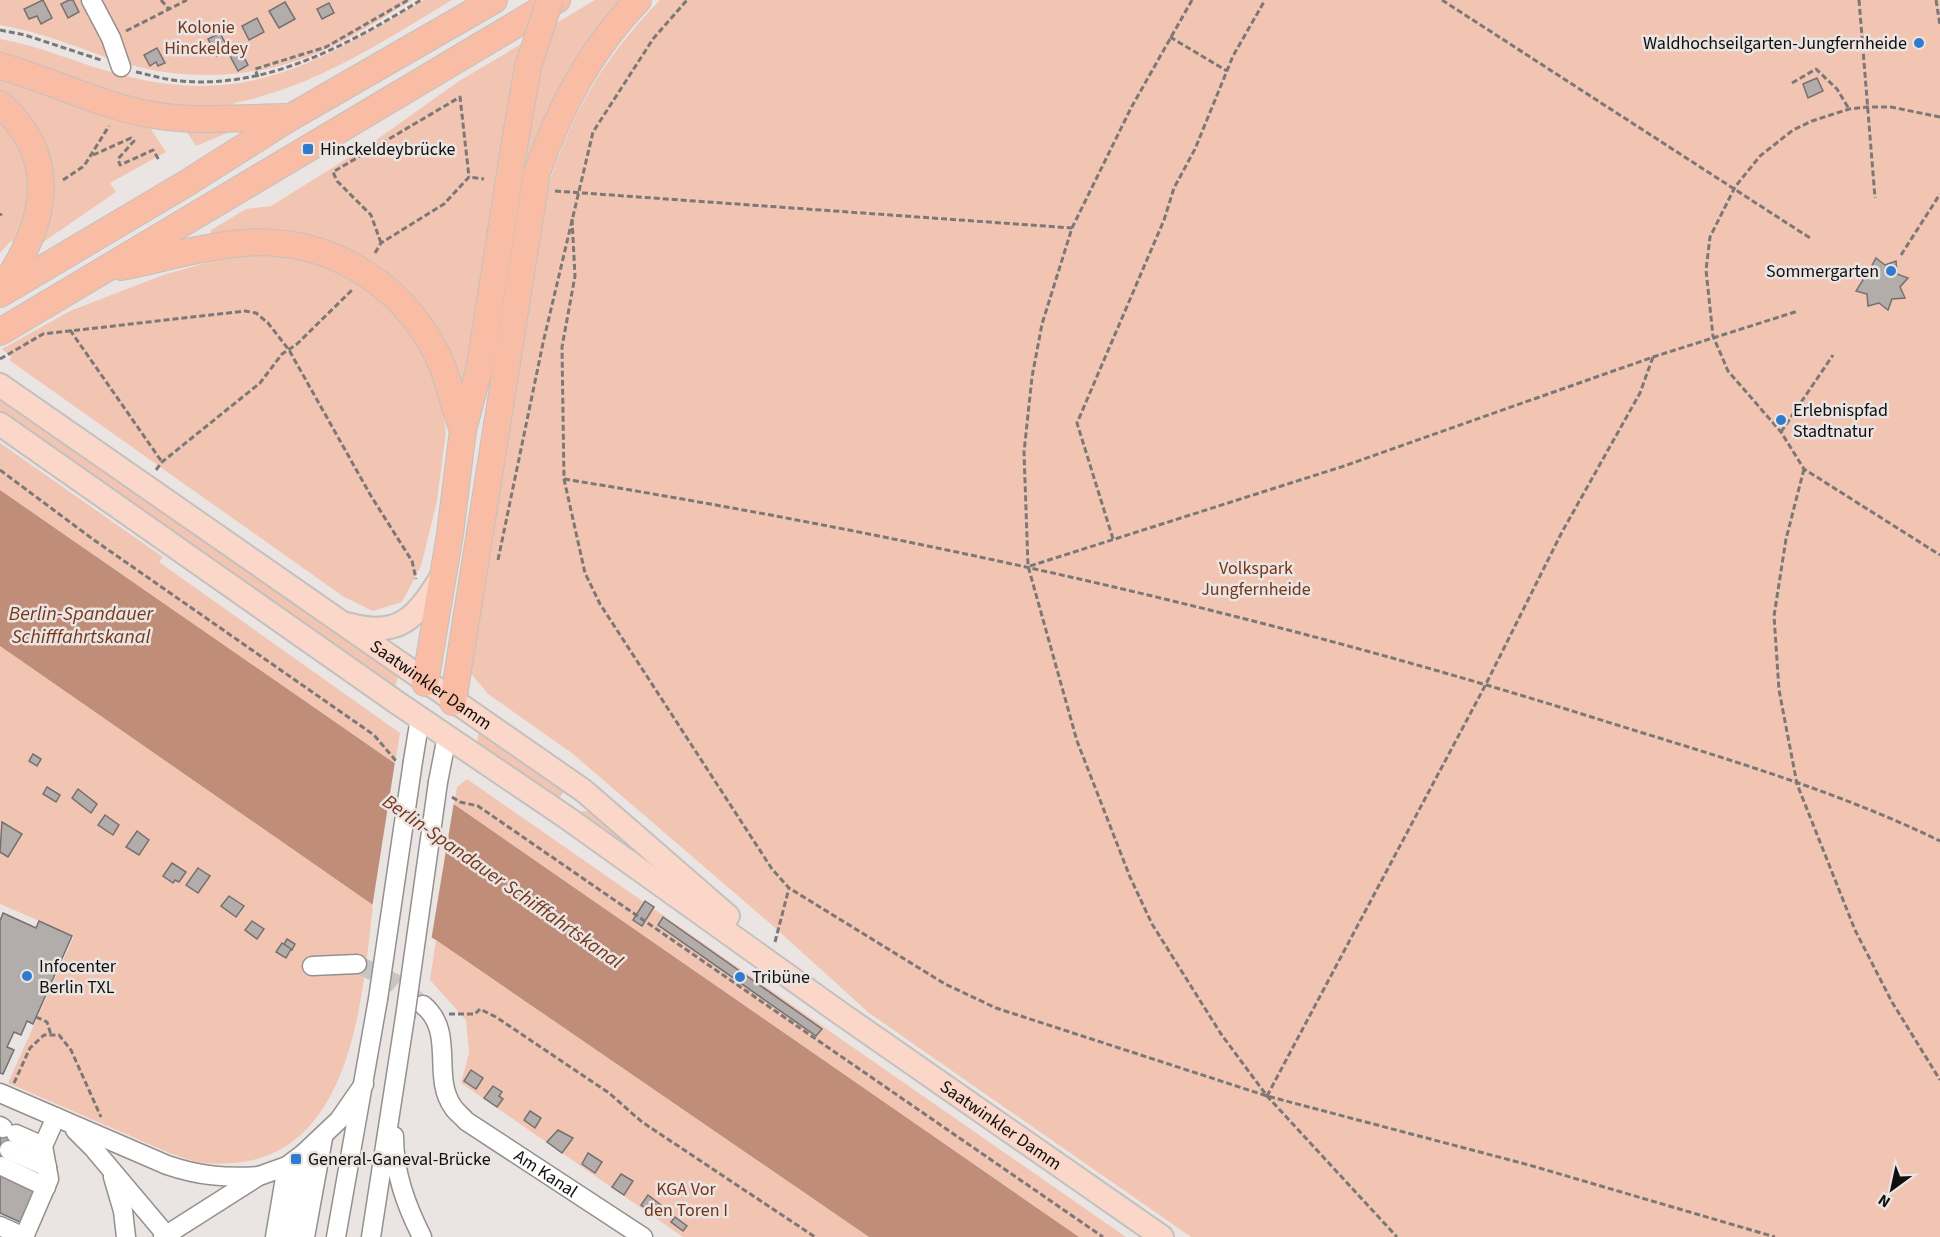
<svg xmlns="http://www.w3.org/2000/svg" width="1940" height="1237" font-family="'Source Sans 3',sans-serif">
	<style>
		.green { fill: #f2c5b3 }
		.water { fill: #c08d78 }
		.pier { fill: #eae5e3 }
		.building { fill: #b2adab; stroke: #75706f; stroke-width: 1.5 }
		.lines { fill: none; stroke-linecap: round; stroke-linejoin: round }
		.minor-tunnel { stroke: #c9c5c3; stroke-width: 18; stroke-dasharray: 18 9; stroke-linecap: butt }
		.minor-casing { stroke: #94908e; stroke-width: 21 }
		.major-casing { stroke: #c1c1c0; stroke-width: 26 }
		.highway-casing { stroke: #c1c1c0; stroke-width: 28 }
		.path { stroke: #7b7876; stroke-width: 3; stroke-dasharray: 6 3; stroke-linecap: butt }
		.minor { stroke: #fff; stroke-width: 18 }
		.major { stroke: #fbd7c9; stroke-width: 22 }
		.highway { stroke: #f9bda5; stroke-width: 26 }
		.minor-bridge-casing { stroke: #94908e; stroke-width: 21; stroke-linecap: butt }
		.highway-bridge-casing { stroke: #c1c1c0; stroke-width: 28; stroke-linecap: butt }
		.minor-bridge { stroke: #fff; stroke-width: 18 }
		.highway-bridge { stroke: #f9bda5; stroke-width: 26 }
		.poi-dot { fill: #307bcc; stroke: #eae5e3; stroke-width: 2 }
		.labels { text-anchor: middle; stroke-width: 5; stroke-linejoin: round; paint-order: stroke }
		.park-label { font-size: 18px; fill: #763519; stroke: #eae5e3 }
		.poi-label { font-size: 18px; fill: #110f0e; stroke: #eae5e3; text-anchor: start }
		.street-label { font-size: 18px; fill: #110f0e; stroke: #eae5e3 }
		.water-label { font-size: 20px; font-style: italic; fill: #78371b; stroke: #eae5e3 }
	</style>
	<rect width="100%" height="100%" fill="#eae5e3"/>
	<g class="green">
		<path d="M0,0H412C382,18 352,38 320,52C260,78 189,82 127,64C84,51 44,32 0,25Z"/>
		<path d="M424,0H452C382,42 315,87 234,103L242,127L196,146L185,129L149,126L166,152L110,183L116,192L39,245L11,241L0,253V39C42,46 81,65 122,75C247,108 320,61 424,0Z"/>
		<polygon points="595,0 629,0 531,163 503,161 466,384 439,389 446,432 437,501 421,566 402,602 373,611 344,597 9,360 12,358 2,349 70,311 163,275 209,262 211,230 246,209 271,206 372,143 459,81"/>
		<path d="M660,0H1940V1237H1191L869,1013L773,926L573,754L488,694L469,671L544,201C567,120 601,60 660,0Z"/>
		<polygon points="0,400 398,676 395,688 0,412"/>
		<polygon points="0,443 163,557 159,562 400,733 395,764 454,805 457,787 467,779 1126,1237 1079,1237 0,490"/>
		<path d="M0,646L373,905C363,991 354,1141 248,1161C232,1164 214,1165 198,1162C173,1156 149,1144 126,1134C86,1117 47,1100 8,1083L74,936L0,904Z"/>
		<polygon points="478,733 564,792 557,801 477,744"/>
		<polygon points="582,811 591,812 660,871 581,815"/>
		<polygon points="436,940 869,1237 683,1237 461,1083 469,1053 466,1020 430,980"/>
	</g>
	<polygon class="water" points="0,490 1079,1237 869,1237 436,940 373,905 0,646"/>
	<polygon class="pier" points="395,762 454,802 431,941 372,908"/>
	<g class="building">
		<polygon points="43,0 52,18 41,24 37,16 29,19 24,9"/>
		<polygon points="69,0 73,0 79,12 68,18 61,4"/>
		<polygon points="285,2 295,19 279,28 269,11"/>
		<polygon points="329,3 334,13 322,19 317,9"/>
		<polygon points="257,18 264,32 249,40 242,26"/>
		<polygon points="220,33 229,50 217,56 208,39"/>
		<polygon points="157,48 165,63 158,66 156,62 150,66 144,55"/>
		<polygon points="239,48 248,65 238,71 229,54"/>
		<polygon points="1817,78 1823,91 1808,98 1803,84"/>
		<polygon points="1876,258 1885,265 1896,261 1897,274 1908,278 1900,287 1905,298 1892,299 1888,310 1879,303 1868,306 1867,294 1856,291 1863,280 1859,269 1870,269"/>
		<polygon points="33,754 41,759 37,766 29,761"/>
		<polygon points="47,787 60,795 56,802 43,794"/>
		<polygon points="78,789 97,804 91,813 72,798"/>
		<polygon points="105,815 119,825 113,835 98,825"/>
		<polygon points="2,822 22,834 8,857 0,852"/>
		<polygon points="137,831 149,840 139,855 126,847"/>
		<polygon points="172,863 186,872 179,882 175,880 173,883 163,876"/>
		<polygon points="198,868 210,876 198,893 186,885"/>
		<polygon points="229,896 244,906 236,917 221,906"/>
		<polygon points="645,901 654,907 642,926 633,920"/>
		<polygon points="3,913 36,928 39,921 72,936 33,1024 27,1021 21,1035 14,1032 7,1047 14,1050 3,1074 0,1073 0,921"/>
		<polygon points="663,917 822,1029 816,1036 658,925"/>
		<polygon points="252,921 264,929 257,939 245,930"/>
		<polygon points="287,939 295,944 292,950 284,944"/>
		<polygon points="282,943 291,949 286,958 276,952"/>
		<polygon points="471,1070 483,1078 476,1089 464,1081"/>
		<polygon points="493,1086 502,1092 499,1096 503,1099 497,1107 484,1098"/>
		<polygon points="530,1111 541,1118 535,1128 524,1120"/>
		<polygon points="558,1130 573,1138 562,1153 547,1142"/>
		<polygon points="16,1133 0,1170 0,1134"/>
		<polygon points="588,1153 602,1162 595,1173 582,1164"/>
		<polygon points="0,1173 35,1189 20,1222 0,1213"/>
		<polygon points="621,1174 633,1181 624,1195 612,1187"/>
		<polygon points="648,1195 661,1205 663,1209 657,1217 641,1205"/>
		<polygon points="675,1217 687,1226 683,1231 671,1222"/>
	</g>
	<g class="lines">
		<polyline class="minor-tunnel" points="357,964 394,982 419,1002"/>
		<g class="minor-casing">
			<g id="minor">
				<polyline points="91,0 111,38 121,67"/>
				<polyline points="413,761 420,718"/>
				<polyline points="438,782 447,736"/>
				<polyline points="312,966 357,964"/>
				<path id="s1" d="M423,1005C456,1032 431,1076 453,1107C456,1112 462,1116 466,1121L643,1237"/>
				<path d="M0,1093L167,1165C199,1176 225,1178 259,1176"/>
				<polyline points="0,1126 3,1128"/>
				<polyline points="75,1130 93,1148 168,1237"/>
				<polyline points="16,1134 43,1146"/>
				<path d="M394,1136C394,1173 406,1205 422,1237"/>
				<polyline points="9,1150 47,1167"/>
				<polyline points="2,1166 46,1187"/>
				<polyline points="113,1177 123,1211 126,1237"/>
				<polyline points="0,1226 24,1237"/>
				<polyline points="24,1237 49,1179 43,1146 56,1117"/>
				<polyline points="163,1237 259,1176 287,1166 303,1154 339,1120 364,1084"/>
				<polyline points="275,1237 287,1166"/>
				<polyline points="289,1237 303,1154"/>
				<polyline points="305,1237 323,1138"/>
				<polyline points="336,1237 378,999"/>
				<polyline points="371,1237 405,1017"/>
			</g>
		</g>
		<g class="major-casing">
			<g id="major">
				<path id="s2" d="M0,385L584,791L728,916"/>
				<path id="s3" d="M0,424L399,704L566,817L840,1013L1162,1237"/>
				<path d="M347,624C399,639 416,618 442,576"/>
			</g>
		</g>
		<g class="highway-casing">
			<g id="highway">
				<path d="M0,66C51,80 100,106 153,115C198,123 245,117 291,117"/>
				<path d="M0,104C64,161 44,229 0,291"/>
				<path d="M121,267C158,260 196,248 233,244C321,233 399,278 438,356C449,379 453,406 463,430"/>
				<polyline points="0,294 187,183 291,117 494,0"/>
				<polyline points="0,332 557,0"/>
				<polyline points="425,683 450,534 463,430 480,366 515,141"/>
				<path d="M453,702L537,173C559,108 590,50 638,0"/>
			</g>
		</g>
		<g class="path">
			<polyline points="161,0 169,9"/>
			<polyline points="1192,0 1131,108 1072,228 1042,324 1032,377 1024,452 1028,566 1077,741 1130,877 1152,924 1221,1034 1267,1096 1397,1237"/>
			<polyline points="1442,0 1810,238"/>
			<polyline points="1859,0 1875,198"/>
			<polyline points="1936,0 1940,25"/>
			<polyline points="0,30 25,35 101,60"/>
			<polyline points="126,31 187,0"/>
			<polyline points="1170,37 1227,71"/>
			<path d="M136,72C151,75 166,80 181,81C269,89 349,44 421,0"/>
			<polyline points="258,77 255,69 326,47 408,0"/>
			<polyline points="1792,83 1816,69 1837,89 1849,109"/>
			<polyline points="1940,117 1891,107 1868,107 1849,109 1812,121 1793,130 1760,156 1735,187 1710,237 1706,270 1713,336 1728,371 1781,432 1804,469 1940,555"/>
			<polyline points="93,155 131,138 134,141 118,159 120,165 153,150 159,160"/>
			<polyline points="63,180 84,166 109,126"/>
			<polyline points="555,191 1072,228"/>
			<polyline points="0,215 2,214"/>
			<polyline points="572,219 575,276 562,347 564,479 585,573 600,604 772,869 789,888 945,984 996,1008 1267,1096 1529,1165 1775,1237"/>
			<polyline points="381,243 371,215 337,181 333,172 460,97 469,177"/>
			<polyline points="375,253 381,243 444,204 469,177 484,179"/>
			<polyline points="1901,255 1940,194"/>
			<polyline points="70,330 162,462"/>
			<polyline points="0,359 43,334 245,311 256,313 268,323 289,350 371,496 412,561 416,579"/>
			<polyline points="1781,432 1833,355"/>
			<polyline points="1804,469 1786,539 1774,616 1779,690 1797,784 1855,930 1892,1002 1940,1080"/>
			<polyline points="0,470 94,540 374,735 396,761"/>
			<polyline points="156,470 162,462 260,383 282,354 297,344 353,289"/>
			<path d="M564,479C908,535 1249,610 1582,714C1702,752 1827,786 1940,841"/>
			<polyline points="1113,539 1077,423 1164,220 1174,188 1195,149 1233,56 1265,0"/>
			<polyline points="498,560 543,343 593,132 653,39 687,0"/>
			<polyline points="1030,566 1341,467 1653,357 1798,311"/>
			<polyline points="452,797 460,802 478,806 1103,1237"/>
			<polyline points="775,942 789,888"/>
			<polyline points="449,1014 475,1014 480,1009 496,1017 609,1093 642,1122 815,1237"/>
			<polyline points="36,1017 47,1022 51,1035"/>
			<polyline points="14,1083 30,1048 44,1035 59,1035 71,1050 101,1117"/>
			<polyline points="1267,1096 1486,684 1562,532 1640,393 1653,357"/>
		</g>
		<use href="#minor" class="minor"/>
		<use href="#major" class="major"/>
		<use href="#highway" class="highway"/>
		<g class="minor-bridge-casing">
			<g id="minor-bridge">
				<polyline points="378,999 413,761"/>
				<polyline points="405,1017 438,782"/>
			</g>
		</g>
		<g class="highway-bridge-casing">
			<polyline id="highway-bridge" points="515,141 528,67 550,0"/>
		</g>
		<use href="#minor-bridge" class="minor-bridge"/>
		<use href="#highway-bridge" class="highway-bridge"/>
	</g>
	<g class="poi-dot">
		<circle cx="1919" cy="43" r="6"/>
		<rect x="302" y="143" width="12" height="12" rx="3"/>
		<circle cx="1891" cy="271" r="6"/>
		<circle cx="1781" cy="420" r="6"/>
		<circle cx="27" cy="976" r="6"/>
		<circle cx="740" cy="977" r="6"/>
		<rect x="290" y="1153" width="12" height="12" rx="3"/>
	</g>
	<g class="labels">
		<g class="park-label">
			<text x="206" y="33">Kolonie<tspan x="206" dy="21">Hinckeldey</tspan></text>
			<text x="1256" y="574">Volkspark<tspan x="1256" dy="21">Jungfernheide</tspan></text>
			<text x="686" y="1195">KGA Vor<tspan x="686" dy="21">den Toren I</tspan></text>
		</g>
		<g class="poi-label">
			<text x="1907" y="49" text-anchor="end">Waldhochseilgarten-Jungfernheide</text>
			<text x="320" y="155">Hinckeldeybrücke</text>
			<text x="1879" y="277" text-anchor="end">Sommergarten</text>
			<text x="1793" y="416">Erlebnispfad<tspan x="1793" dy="21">Stadtnatur</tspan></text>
			<text x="39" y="972">Infocenter<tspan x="39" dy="21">Berlin TXL</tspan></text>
			<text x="752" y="983">Tribüne</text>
			<text x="308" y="1165">General-Ganeval-Brücke</text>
		</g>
		<g class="street-label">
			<text dy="6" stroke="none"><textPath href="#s2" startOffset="525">Saatwinkler Damm</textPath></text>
			<text dy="6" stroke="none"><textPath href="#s3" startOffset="1222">Saatwinkler Damm</textPath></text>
			<text dy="6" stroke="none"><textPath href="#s1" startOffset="224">Am Kanal</textPath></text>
		</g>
		<g class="water-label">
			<text x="81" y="620">Berlin-Spandauer<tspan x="81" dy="23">Schifffahrtskanal</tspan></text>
			<text transform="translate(503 881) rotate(35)" y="7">Berlin-Spandauer Schifffahrtskanal</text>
		</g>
	</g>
	<g transform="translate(1892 1189) rotate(213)" stroke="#eae5e3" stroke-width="4.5" paint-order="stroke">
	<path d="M0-4.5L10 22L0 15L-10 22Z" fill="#110f0e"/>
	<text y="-9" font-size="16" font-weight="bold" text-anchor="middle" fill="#110f0e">N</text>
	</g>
</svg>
